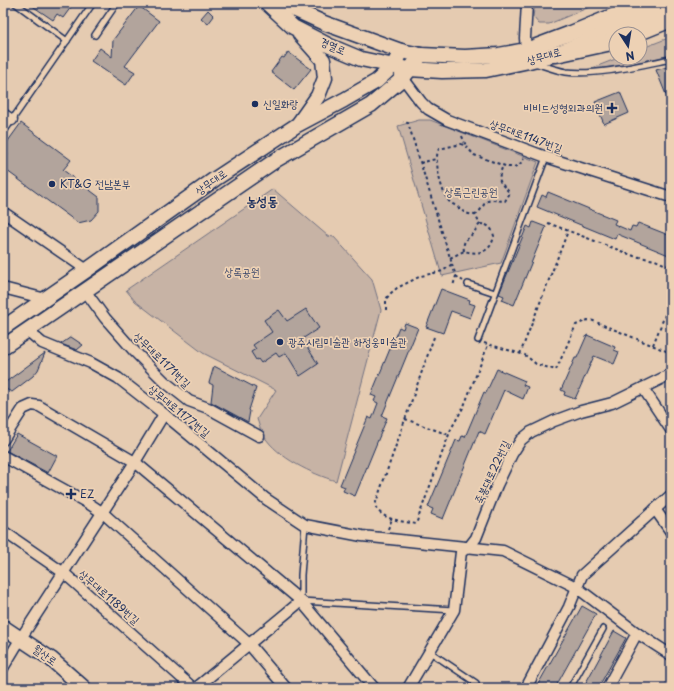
<svg xmlns="http://www.w3.org/2000/svg" width="674" height="691" font-family="'Playpen Sans','Poor Story',sans-serif">
	<style>
		.green { fill: #c7b3a5; stroke: #717182 }
		.building { fill: #b2a49c; stroke: #1b2f5e }
		.lines { fill: none; stroke-linecap: round; stroke-linejoin: round }
		.lane-casing { stroke: #1b2f5e; stroke-width: 8 }
		.street-casing { stroke: #1b2f5e; stroke-width: 13 }
		.secondary-casing { stroke: #1b2f5e; stroke-width: 17 }
		.primary-casing { stroke: #1b2f5e; stroke-width: 19 }
		.path { stroke: #1b2f5e; stroke-width: 2; stroke-dasharray: 3 3; stroke-linecap: butt }
		.lane { stroke: #edd1b4; stroke-width: 5 }
		.street { stroke: #edd1b4; stroke-width: 10 }
		.secondary { stroke: #edd1b4; stroke-width: 14 }
		.primary { stroke: #edd1b4; stroke-width: 16 }
		.poi-dot { fill: #1b2f5e; stroke: #edd1b4; stroke-width: 1.5 }
		.labels { text-anchor: middle; stroke-width: 3.5; stroke-linejoin: round; paint-order: stroke }
		.street-label { font-size: 11px; fill: #1b2f5e; stroke: #edd1b4 }
		.poi-label { font-size: 11px; fill: #1b2f5e; stroke: #edd1b4; text-anchor: start }
		.park-label { font-size: 11px; fill: #354369; stroke: #edd1b4 }
		.quarter-label { font-size: 13px; font-weight: bold; fill: #1b2f5e; stroke: #edd1b4 }
	</style>
	<rect width="100%" height="100%" fill="#e5cbb1"/>
	<filter id="ink" filterUnits="userSpaceOnUse"><feTurbulence type="fractalNoise" baseFrequency=".025" numOctaves="2"/><feDisplacementMap in="SourceGraphic" scale="8" xChannelSelector="R" yChannelSelector="G"/><feConvolveMatrix kernelMatrix="1 2 1 2 8 2 1 2 1" color-interpolation-filters="sRGB"/></filter>
	<g filter="url(#ink)">
		<g class="green">
			<polygon points="535,3 599,3 549,24 539,24 533,17"/>
			<polygon points="671,37 671,55 635,63 585,71 618,58 640,58 640,49"/>
			<polygon points="419,120 430,120 538,162 501,263 442,276 398,126"/>
			<path d="M273,189L328,236L334,237L372,279L381,310L336,481C312,474 278,458 264,436C260,431 259,424 257,419L276,390L203,353L135,301L126,290Z"/>
		</g>
		<g class="building">
			<polygon points="28,3 74,3 63,18 57,14 53,20"/>
			<polygon points="139,6 159,21 125,66 135,72 126,85 91,61 100,48 112,57 113,40"/>
			<polygon points="208,10 214,16 208,24 201,18"/>
			<polygon points="288,52 311,69 294,90 271,72 282,57 284,58"/>
			<polygon points="671,66 671,107 656,70"/>
			<polygon points="620,92 629,113 604,124 595,102"/>
			<polygon points="21,123 71,160 63,170 99,197 99,211 91,220 78,223 3,168 3,162 8,154 3,151 3,148"/>
			<polygon points="548,192 616,220 614,224 630,231 632,226 636,227 638,223 671,236 671,256 617,234 615,239 537,207 542,195 546,197"/>
			<polygon points="533,222 546,227 514,305 502,300 504,296 499,294 527,226 531,228"/>
			<polygon points="441,289 470,300 469,303 475,305 470,318 451,311 443,333 426,327"/>
			<polygon points="306,309 319,328 302,339 318,364 300,376 286,353 279,357 276,353 261,363 258,359 256,360 251,352 256,349 253,345 272,332 264,320 279,310 287,321"/>
			<polygon points="405,323 418,328 382,416 387,418 355,496 343,491 345,487 340,485 368,417 372,419 378,403 374,401 376,397 371,395 399,327 403,329"/>
			<polygon points="587,335 615,347 614,350 619,352 614,364 594,356 575,399 564,395 565,392 561,390 575,358 577,358"/>
			<polygon points="71,337 83,345 77,350 61,344"/>
			<polygon points="45,353 38,370 33,376 12,392 3,388 3,384"/>
			<polygon points="214,366 256,388 249,410 250,411 248,422 211,402 213,385 209,383"/>
			<polygon points="497,369 525,381 523,385 528,387 523,399 504,390 485,434 479,431 443,519 431,514 433,509 428,507 456,440 460,441 462,436 465,437 484,392 486,393"/>
			<polygon points="17,434 57,456 48,473 7,451"/>
			<polygon points="582,606 596,614 555,688 536,688"/>
			<polygon points="614,631 626,638 598,688 583,688"/>
		</g>
		<g class="lines">
			<g class="lane-casing">
				<g id="lane">
					<polyline points="15,3 67,41"/>
					<polyline points="95,35 117,3"/>
					<path d="M535,63C545,66 555,70 566,72C596,76 641,65 671,59"/>
					<polyline points="3,133 93,3"/>
					<polyline points="468,284 495,293"/>
					<polyline points="478,340 546,157"/>
					<polyline points="305,525 301,575 301,601 454,610"/>
					<polyline points="430,652 476,683 473,688"/>
					<polyline points="570,688 603,629"/>
				</g>
			</g>
			<g class="street-casing">
				<g id="street">
					<polyline points="526,50 525,38 527,3"/>
					<polyline points="400,74 421,102 428,109 447,120 546,157 671,197"/>
					<polyline points="3,114 12,120"/>
					<polyline points="3,212 87,270"/>
					<polyline points="3,288 46,299"/>
					<polyline points="86,292 105,318 134,351 165,382 189,401 208,408 259,436"/>
					<polyline points="28,331 42,343 91,363 118,378 164,414 266,499 305,525 362,536 503,551 576,587 637,633 671,655"/>
					<polyline points="643,388 671,430"/>
					<polyline points="3,440 23,409 32,405 39,406 135,462 301,601 374,688"/>
					<polyline points="3,456 88,503 103,513 248,643 286,688"/>
					<polyline points="655,509 671,532"/>
					<polyline points="3,531 64,573 193,688"/>
					<polyline points="3,668 21,638 135,462 164,414"/>
					<polyline points="196,688 301,601"/>
					<polyline points="408,688 454,610 461,552 469,547 476,538 497,485 512,454 521,440 531,432 554,421 581,411 612,403 671,374"/>
					<polyline points="526,688 569,607 582,575 671,495"/>
					<polyline points="607,688 637,633"/>
				</g>
			</g>
			<g class="secondary-casing">
				<g id="secondary">
					<polyline points="267,3 293,27 330,46 361,59 409,69 442,71 486,70 529,61 556,54 671,5"/>
					<polyline points="280,3 324,23 401,51 421,55 465,57 499,55 526,50 571,33 644,3"/>
					<polyline points="299,123 318,96 325,78 323,60 300,34"/>
					<polyline points="3,328 87,270 215,179 297,125 344,100 377,81 393,66 401,51"/>
					<polyline points="3,347 276,160 371,105 403,78 421,55"/>
					<polyline points="3,627 51,659 84,688"/>
				</g>
			</g>
			<g class="primary-casing">
				<g id="primary">
					<polyline points="634,34 671,19"/>
					<polyline points="556,54 616,41"/>
				</g>
			</g>
			<g class="path">
				<polyline points="462,136 466,146"/>
				<polyline points="420,163 436,159"/>
				<path d="M475,215C482,211 483,203 488,201C493,199 500,201 505,201L510,193C498,180 497,182 503,165"/>
				<polyline points="548,223 634,256 655,260 671,267"/>
				<path d="M464,251C462,239 468,240 474,232C476,230 477,227 480,224"/>
				<path d="M450,258L464,251C478,255 491,253 494,236C492,228 488,224 480,224L475,215C464,214 463,211 456,206C453,204 450,203 448,200C441,191 433,158 439,149L461,144L466,146L474,155L508,167H514L519,165L524,159"/>
				<polyline points="452,264 456,276 453,286"/>
				<polyline points="456,276 463,281"/>
				<polyline points="386,310 386,299 391,293 397,288 421,276 443,271 452,264 408,123 403,122"/>
				<path d="M434,337L375,505C380,520 402,521 416,524L451,429L464,406L488,345"/>
				<polyline points="484,343 525,355 536,364 556,370 576,325 588,320 591,320 671,353"/>
				<polyline points="653,345 671,300"/>
				<polyline points="520,354 568,231"/>
				<polyline points="405,419 449,435"/>
				<polyline points="388,529 392,519"/>
			</g>
			<use href="#lane" class="lane"/>
			<use href="#street" class="street"/>
			<use href="#secondary" class="secondary"/>
			<use href="#primary" class="primary"/>
		</g>
	</g>
	<g class="poi-dot">
		<circle cx="255" cy="104" r="4"/>
		<path d="M610 102h4v4h4v4h-4v4h-4v-4h-4v-4h4z"/>
		<circle cx="52" cy="184" r="4"/>
		<circle cx="280" cy="342" r="4"/>
		<path d="M69 488h4v4h4v4h-4v4h-4v-4h-4v-4h4z"/>
	</g>
	<g class="labels">
		<g class="street-label">
			<text transform="translate(333 46) rotate(24)" y="4">경열로</text>
			<text transform="translate(544 56) rotate(-16)" y="4">상무대로</text>
			<text transform="translate(526 136) rotate(20)" y="4">상무대로1147번길</text>
			<text transform="translate(211 182) rotate(-35)" y="4">상무대로</text>
			<text transform="translate(162 360) rotate(44)" y="4">상무대로1171번길</text>
			<text transform="translate(179 411) rotate(39)" y="4">상무대로1177번길</text>
			<text transform="translate(492 472) rotate(-65)" y="4">죽봉대로22번길</text>
			<text transform="translate(109 597) rotate(41)" y="4">상무대로1189번길</text>
			<text transform="translate(45 655) rotate(36)" y="4">월산로</text>
		</g>
		<g class="poi-label">
			<text x="263" y="108">신일화랑</text>
			<text x="603" y="112" text-anchor="end">비비드성형외과의원</text>
			<text x="60" y="188">KT&amp;G 전남본부</text>
			<text x="288" y="346">광주시립미술관 하정웅미술관</text>
			<text x="80" y="498">EZ</text>
		</g>
		<g class="park-label">
			<text x="471" y="196">상록근린공원</text>
			<text x="242" y="276">상록공원</text>
		</g>
		<g class="quarter-label">
			<text x="262" y="206">농성동</text>
		</g>
	</g>
	<rect width="674" height="691" fill="none" stroke="#edd1b4" stroke-width="16"/>
	<rect x="8" y="8" width="658" height="675" fill="none" stroke="#1b2f5e" stroke-width="1.5" filter="url(#ink)"/>
	<g transform="translate(628 46) rotate(168)"><circle r="19" fill="#edd1b4" stroke="#999092"/>
	<path d="M0-3L7 15L0 10L-7 15Z" fill="#1b2f5e"/>
	<text y="-6" font-size="11" font-weight="bold" text-anchor="middle" fill="#1b2f5e">N</text>
	</g>
</svg>
